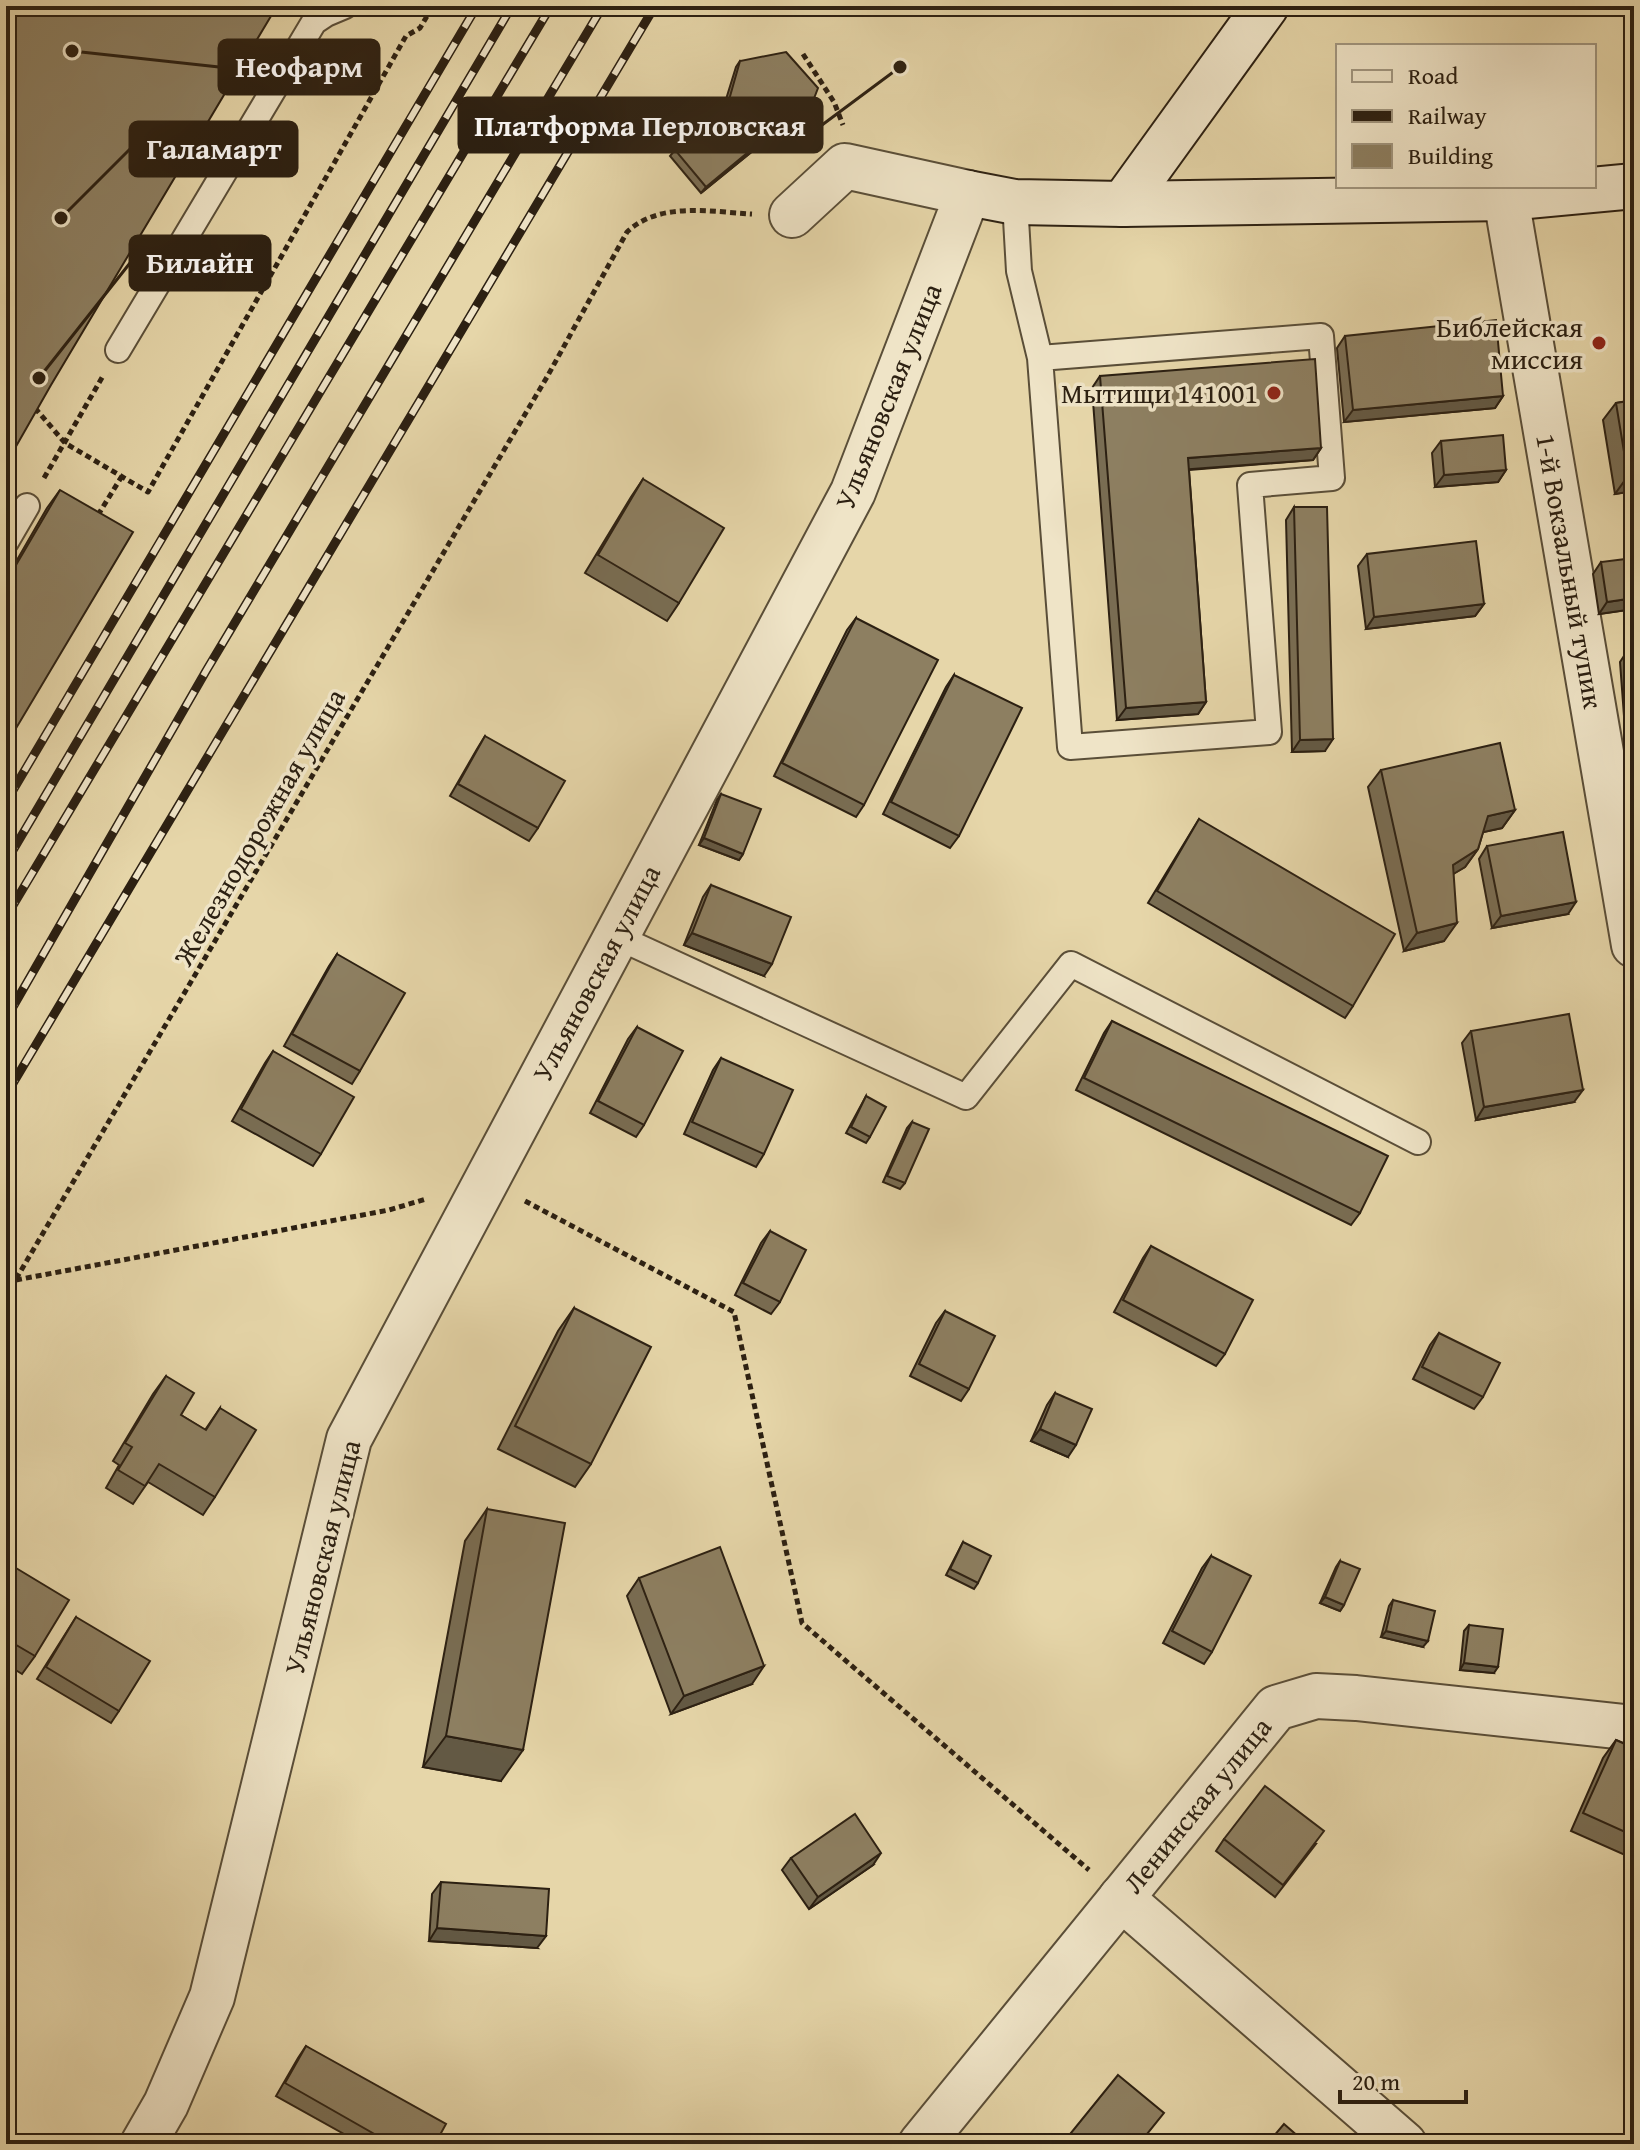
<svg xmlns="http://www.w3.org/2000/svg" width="1640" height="2150" font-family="'Gentium Book Plus',serif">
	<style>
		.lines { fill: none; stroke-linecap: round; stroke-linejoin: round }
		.lane-casing { stroke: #5a4e38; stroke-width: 28 }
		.street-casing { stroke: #5a4e38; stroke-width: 48 }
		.secondary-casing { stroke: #2c2012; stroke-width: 48 }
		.path { stroke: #2c2012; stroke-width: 5; stroke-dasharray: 6 4; stroke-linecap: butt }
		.lane { stroke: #efe4c7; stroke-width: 24 }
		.street { stroke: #efe4c7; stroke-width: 44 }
		.secondary { stroke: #efe4c7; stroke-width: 44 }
		.rail-casing { stroke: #2c2012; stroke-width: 9 }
		.rail { stroke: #efe4c7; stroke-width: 6; stroke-dasharray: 18; stroke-linecap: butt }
		.wall { fill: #796d53; stroke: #2c2012; stroke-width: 2 }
		.shaded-wall { fill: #635944; stroke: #2c2012; stroke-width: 2 }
		.building { fill: #8d7f61; stroke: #2c2012; stroke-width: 2 }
		.poi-dot { fill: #8f2418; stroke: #efe4c7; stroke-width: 3 }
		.labels { text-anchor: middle; stroke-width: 7; stroke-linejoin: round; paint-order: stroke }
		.poi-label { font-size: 28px; fill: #2c2012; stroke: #efe4c7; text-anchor: end }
		.street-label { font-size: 28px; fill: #2c2012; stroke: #efe4c7 }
		.leader { fill: none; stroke: #2c2012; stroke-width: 3 }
		.callout-dot { fill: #2c2012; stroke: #efe4c7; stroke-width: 3 }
		.callout { fill: #2c2012; stroke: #2c2012; stroke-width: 3 }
		.callout-label { font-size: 30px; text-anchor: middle; font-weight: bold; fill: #fff }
	</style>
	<rect width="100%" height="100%" fill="#e6d6a9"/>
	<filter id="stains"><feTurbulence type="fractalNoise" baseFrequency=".0025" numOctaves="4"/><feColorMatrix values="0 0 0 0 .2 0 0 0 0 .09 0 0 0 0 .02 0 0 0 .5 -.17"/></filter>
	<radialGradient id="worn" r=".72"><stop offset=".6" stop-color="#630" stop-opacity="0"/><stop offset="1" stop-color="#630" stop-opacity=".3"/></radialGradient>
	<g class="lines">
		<g class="lane-casing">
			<g id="lane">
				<polyline points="1015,202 1019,271 1040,358 1070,747 1269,732 1250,485 1332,478 1321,336 1040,358"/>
				<polyline points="118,350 314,22 326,14 345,6"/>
				<polyline points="6,542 27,506"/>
				<polyline points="615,936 966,1097 1071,964 1418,1142"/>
			</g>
		</g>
		<g class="street-casing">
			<g id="street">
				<polyline points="1506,198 1634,945"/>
				<polyline points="1121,1898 1404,2144"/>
				<polyline points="143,2144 166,2104 212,1997 349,1439 853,492 968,193 845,166 792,215"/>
				<polyline points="921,2144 1276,1708 1316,1696 1356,1698 1634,1728"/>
			</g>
		</g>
		<g class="secondary-casing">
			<g id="secondary">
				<polyline points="968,193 1015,202 1123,204 1506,198 1634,186"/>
				<polyline points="1123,204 1266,6"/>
			</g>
		</g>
		<g class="path">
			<polyline points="803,54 834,102 843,125"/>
			<polyline points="35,408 65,443 148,492 406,36 420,28 433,6"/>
			<polyline points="44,478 103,376"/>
			<polyline points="98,515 122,476"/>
			<polyline points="525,1201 734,1312 802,1623 1089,1870"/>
			<polyline points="16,1280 389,1210 426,1199"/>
			<path d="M6,1296L547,377L627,232C660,201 711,212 752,214"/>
		</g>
		<use href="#lane" class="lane"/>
		<use href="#street" class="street"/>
		<use href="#secondary" class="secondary"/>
		<g class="rail-casing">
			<g id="rail">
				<polyline points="6,802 477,6"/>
				<polyline points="6,862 512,6"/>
				<polyline points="6,917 551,6"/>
				<polyline points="6,1019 206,671 603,6"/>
				<polyline points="6,1095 655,6"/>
			</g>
		</g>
		<use href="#rail" class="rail"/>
	</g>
	<g class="wall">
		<polygon points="740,61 800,135 795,141 754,150 701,193 670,156 675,150 723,109 736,67"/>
		<polygon points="1345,336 1503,396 1495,408 1344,422 1337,348"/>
		<polygon points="1100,376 1321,448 1313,460 1189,470 1206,702 1198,714 1117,720 1092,388"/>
		<polygon points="1634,400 1634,491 1615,494 1603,420 1616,403"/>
		<polygon points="1441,441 1506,470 1498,482 1435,487 1432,453"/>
		<polygon points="643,479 679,603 667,621 585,573 631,497"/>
		<polygon points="60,490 15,730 6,743 6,579 47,508"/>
		<polygon points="1294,507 1325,751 1292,752 1286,520"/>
		<polygon points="1367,554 1484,604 1475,616 1366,629 1358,566"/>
		<polygon points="1601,562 1634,609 1599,614 1593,574"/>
		<polygon points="856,618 864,805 856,817 774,776 847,630"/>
		<polygon points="1634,649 1634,742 1626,743 1620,662 1628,650"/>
		<polygon points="954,675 959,836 950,848 883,814 946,687"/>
		<polygon points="485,736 538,828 529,841 450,796 477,749"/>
		<polygon points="1381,770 1515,810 1502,828 1483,832 1478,849 1465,867 1453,874 1444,941 1404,951 1368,787"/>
		<polygon points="721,794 743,854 739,860 699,845 717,800"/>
		<polygon points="1199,819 1353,1006 1345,1018 1148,903"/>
		<polygon points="1487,846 1568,914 1492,928 1479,859"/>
		<polygon points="711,885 764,976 684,945 703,897"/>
		<polygon points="337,954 360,1071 352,1084 284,1046 329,966"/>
		<polygon points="1112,1021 1360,1213 1351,1225 1076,1090 1104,1033"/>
		<polygon points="637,1027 644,1125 636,1137 590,1113 628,1039"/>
		<polygon points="1471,1031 1574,1102 1476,1120 1462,1043"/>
		<polygon points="273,1051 321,1154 313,1166 232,1121 265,1063"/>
		<polygon points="721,1058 764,1154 756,1167 684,1134 713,1070"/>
		<polygon points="866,1096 870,1137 866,1143 846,1133"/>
		<polygon points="912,1122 905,1183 900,1189 883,1182 907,1128"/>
		<polygon points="770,1231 780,1302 771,1314 735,1295 761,1243"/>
		<polygon points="1151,1246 1225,1354 1216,1366 1114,1312 1143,1258"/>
		<polygon points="574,1308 591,1464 575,1487 498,1449 558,1331"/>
		<polygon points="945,1311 969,1389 961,1401 910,1376 936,1323"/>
		<polygon points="1439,1333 1483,1397 1474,1409 1413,1379 1430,1345"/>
		<polygon points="166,1376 181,1415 205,1430 220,1408 215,1497 203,1515 148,1482 133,1504 106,1488 119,1465 113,1461 153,1394"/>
		<polygon points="1055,1393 1068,1457 1031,1441 1047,1405"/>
		<polygon points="487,1509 501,1781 423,1767 465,1541"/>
		<polygon points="963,1542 978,1583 974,1589 946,1575"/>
		<polygon points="1211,1556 1212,1652 1204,1664 1163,1643 1202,1568"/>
		<polygon points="1340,1561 1344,1605 1340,1611 1320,1603 1336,1567"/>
		<polygon points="6,1562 35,1656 22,1674 6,1664"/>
		<polygon points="639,1578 752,1684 671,1714 627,1596"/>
		<polygon points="1393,1600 1423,1647 1381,1637 1389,1606"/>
		<polygon points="76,1617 119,1711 111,1723 37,1679"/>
		<polygon points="1469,1625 1494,1673 1460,1670 1464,1631"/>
		<polygon points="1616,1740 1634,1748 1634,1859 1571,1831 1603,1758"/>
		<polygon points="1224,1839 1316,1844 1275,1897 1216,1851"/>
		<polygon points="791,1858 873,1865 809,1909 782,1870"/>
		<polygon points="441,1882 537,1948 429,1941 432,1894"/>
		<polygon points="306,2046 435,2144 362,2144 276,2096 298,2058"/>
	</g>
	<g class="shaded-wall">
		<polygon points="800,135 795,141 754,150 701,193 706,187 758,144"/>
		<polygon points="1503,396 1495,408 1344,422 1353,410"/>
		<polygon points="1321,448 1313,460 1179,470 1188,458"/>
		<polygon points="1506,470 1498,482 1435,487 1444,475"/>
		<polygon points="1634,475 1634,491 1615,494 1628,476"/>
		<polygon points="1634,598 1634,609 1599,614 1607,602"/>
		<polygon points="1484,604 1475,616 1366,629 1374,617"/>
		<polygon points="1206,702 1198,714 1117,720 1126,708"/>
		<polygon points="1634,731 1634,742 1626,743"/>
		<polygon points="1333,739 1325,751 1292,752 1300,740"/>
		<polygon points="1515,810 1502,828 1475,834 1488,816"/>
		<polygon points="704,838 743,854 739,860 699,845"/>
		<polygon points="1478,849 1465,867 1440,882 1453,865"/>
		<polygon points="1576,902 1568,914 1492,928 1501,916"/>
		<polygon points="1457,923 1444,941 1404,951 1417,933"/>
		<polygon points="692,933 772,964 764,976 684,945"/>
		<polygon points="1583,1090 1574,1102 1476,1120 1484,1107"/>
		<polygon points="1040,1429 1076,1445 1068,1457 1031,1441"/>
		<polygon points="1325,1597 1344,1605 1340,1611 1320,1603"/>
		<polygon points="1386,1631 1428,1641 1423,1647 1381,1637"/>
		<polygon points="1464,1663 1498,1667 1494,1673 1460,1670"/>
		<polygon points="764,1666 752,1684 671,1714 684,1696"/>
		<polygon points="446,1736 523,1750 501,1781 423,1767"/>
		<polygon points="881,1853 873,1865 809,1909 818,1897"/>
		<polygon points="437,1928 546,1936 537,1948 429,1941"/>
	</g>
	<g class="building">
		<polygon points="6,6 277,6 51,385 6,464"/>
		<polygon points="786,52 818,88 800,135 758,144 706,187 675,150 727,107 740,61"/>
		<polygon points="1496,320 1503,396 1353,410 1345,336"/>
		<polygon points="1315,359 1321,448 1188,458 1206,702 1126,708 1100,376"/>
		<polygon points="1634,400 1634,475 1628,476 1616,403"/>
		<polygon points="1503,435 1506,470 1444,475 1441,441"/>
		<polygon points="643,479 724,528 679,603 598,555"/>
		<polygon points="60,490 133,532 15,730 6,725 6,582"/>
		<polygon points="1294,507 1327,507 1333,739 1300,740"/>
		<polygon points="1476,541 1484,604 1374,617 1367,554"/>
		<polygon points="1634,558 1634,598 1607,602 1601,562"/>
		<polygon points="856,618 938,660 864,805 782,763"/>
		<polygon points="1634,649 1634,726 1628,650"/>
		<polygon points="954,675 1022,708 959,836 891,802"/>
		<polygon points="485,736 565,781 538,828 458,784"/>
		<polygon points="1500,743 1515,810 1488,816 1478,849 1453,865 1457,923 1417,933 1381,770"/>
		<polygon points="721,794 761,809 743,854 704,838"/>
		<polygon points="1199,819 1395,934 1353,1006 1157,891"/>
		<polygon points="1563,832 1576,902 1501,916 1487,846"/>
		<polygon points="711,885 791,917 772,964 692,933"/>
		<polygon points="337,954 405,993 360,1071 292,1034"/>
		<polygon points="1569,1014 1583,1090 1484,1107 1471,1031"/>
		<polygon points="1112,1021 1388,1156 1360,1213 1084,1078"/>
		<polygon points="637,1027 683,1051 644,1125 598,1101"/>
		<polygon points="273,1051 354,1097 321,1154 241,1109"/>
		<polygon points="721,1058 793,1090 764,1154 692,1122"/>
		<polygon points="866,1096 886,1107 870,1137 851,1127"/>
		<polygon points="912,1122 929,1129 905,1183 887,1176"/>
		<polygon points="770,1231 806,1250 780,1302 743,1283"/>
		<polygon points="1151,1246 1253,1300 1225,1354 1123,1300"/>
		<polygon points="574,1308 651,1347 591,1464 515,1426"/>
		<polygon points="945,1311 995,1336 969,1389 919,1364"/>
		<polygon points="1439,1333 1500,1363 1483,1397 1422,1367"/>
		<polygon points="166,1376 194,1393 181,1415 206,1430 220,1408 256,1430 215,1497 159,1464 145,1486 118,1470 132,1447 125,1443"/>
		<polygon points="1055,1393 1092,1409 1076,1445 1040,1429"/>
		<polygon points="487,1509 565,1523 523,1750 446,1736"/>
		<polygon points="963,1542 991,1556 978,1583 950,1569"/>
		<polygon points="720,1547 764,1666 684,1696 639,1578"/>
		<polygon points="1211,1556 1251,1576 1212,1652 1172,1631"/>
		<polygon points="1340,1561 1360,1569 1344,1605 1325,1597"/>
		<polygon points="6,1562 69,1600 35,1656 6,1639"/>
		<polygon points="1393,1600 1435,1611 1428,1641 1386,1631"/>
		<polygon points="76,1617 150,1661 119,1711 46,1667"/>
		<polygon points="1469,1625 1503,1629 1498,1667 1464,1663"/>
		<polygon points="1616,1740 1634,1748 1634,1836 1583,1813"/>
		<polygon points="1265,1786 1324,1831 1283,1885 1224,1839"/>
		<polygon points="855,1814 881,1853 818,1897 791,1858"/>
		<polygon points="441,1882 549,1889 546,1936 437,1928"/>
		<polygon points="306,2046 446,2124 435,2144 392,2144 285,2083"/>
		<polygon points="1118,2075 1164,2113 1139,2144 1062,2144"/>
		<polygon points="1284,2124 1307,2144 1267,2144"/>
	</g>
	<g class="poi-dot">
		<circle cx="1599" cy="343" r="8"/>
		<circle cx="1274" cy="393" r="8"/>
	</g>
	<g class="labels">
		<g class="poi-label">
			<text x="1583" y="337">Библейская<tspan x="1583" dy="32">миссия</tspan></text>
			<text x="1258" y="403">Мытищи 141001</text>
		</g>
		<g class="street-label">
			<text transform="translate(888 396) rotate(-68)" y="10">Ульяновская улица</text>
			<text transform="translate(1570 571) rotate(80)" y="10">1-й Вокзальный тупик</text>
			<text transform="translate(259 827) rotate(-60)" y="10">Железнодорожная улица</text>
			<text transform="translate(596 973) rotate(-62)" y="10">Ульяновская улица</text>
			<text transform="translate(322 1557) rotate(-76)" y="10">Ульяновская улица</text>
			<text transform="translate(1197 1805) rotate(-51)" y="10">Ленинская улица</text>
		</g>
	</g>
	<path class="leader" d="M72 51L219 67M900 67L822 125M61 218L130 149M39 378L130 263"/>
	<g class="callout-dot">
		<circle cx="72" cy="51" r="8"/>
		<circle cx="900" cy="67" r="8"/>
		<circle cx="61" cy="218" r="8"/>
		<circle cx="39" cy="378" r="8"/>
	</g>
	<g class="callout">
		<rect x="219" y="40" width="160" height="54" rx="8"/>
		<rect x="459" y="98" width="363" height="54" rx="8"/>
		<rect x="130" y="122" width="167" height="54" rx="8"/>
		<rect x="130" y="236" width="140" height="54" rx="8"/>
	</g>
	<g class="callout-label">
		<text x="299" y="77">Неофарм</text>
		<text x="640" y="136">Платформа Перловская</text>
		<text x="214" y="159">Галамарт</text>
		<text x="200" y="273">Билайн</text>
	</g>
	<rect width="1640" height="2150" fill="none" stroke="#e6d6a9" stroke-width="32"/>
	<rect x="8" y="8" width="1624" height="2134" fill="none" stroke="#2c2012" stroke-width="4"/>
	<rect x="16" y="16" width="1608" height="2118" fill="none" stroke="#2c2012" stroke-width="2"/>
	<rect x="1336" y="44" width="260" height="144" fill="#efe4c7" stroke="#a1967f" stroke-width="2"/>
	<rect x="1352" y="70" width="40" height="12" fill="#efe4c7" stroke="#a1967f" stroke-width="2"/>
	<text x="1408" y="84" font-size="24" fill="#2c2012">Road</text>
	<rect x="1352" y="110" width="40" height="12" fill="#2c2012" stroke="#a1967f" stroke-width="2"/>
	<text x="1408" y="124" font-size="24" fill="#2c2012">Railway</text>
	<rect x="1352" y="144" width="40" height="24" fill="#8d7f61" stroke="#a1967f" stroke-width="2"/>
	<text x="1408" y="164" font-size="24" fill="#2c2012">Building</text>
	<path d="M1340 2090v12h126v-12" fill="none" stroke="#2c2012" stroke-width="4"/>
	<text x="1352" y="2090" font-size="24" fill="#2c2012" stroke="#efe4c7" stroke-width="6" paint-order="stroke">20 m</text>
	<rect width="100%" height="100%" filter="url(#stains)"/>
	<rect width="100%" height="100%" fill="url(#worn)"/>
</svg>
